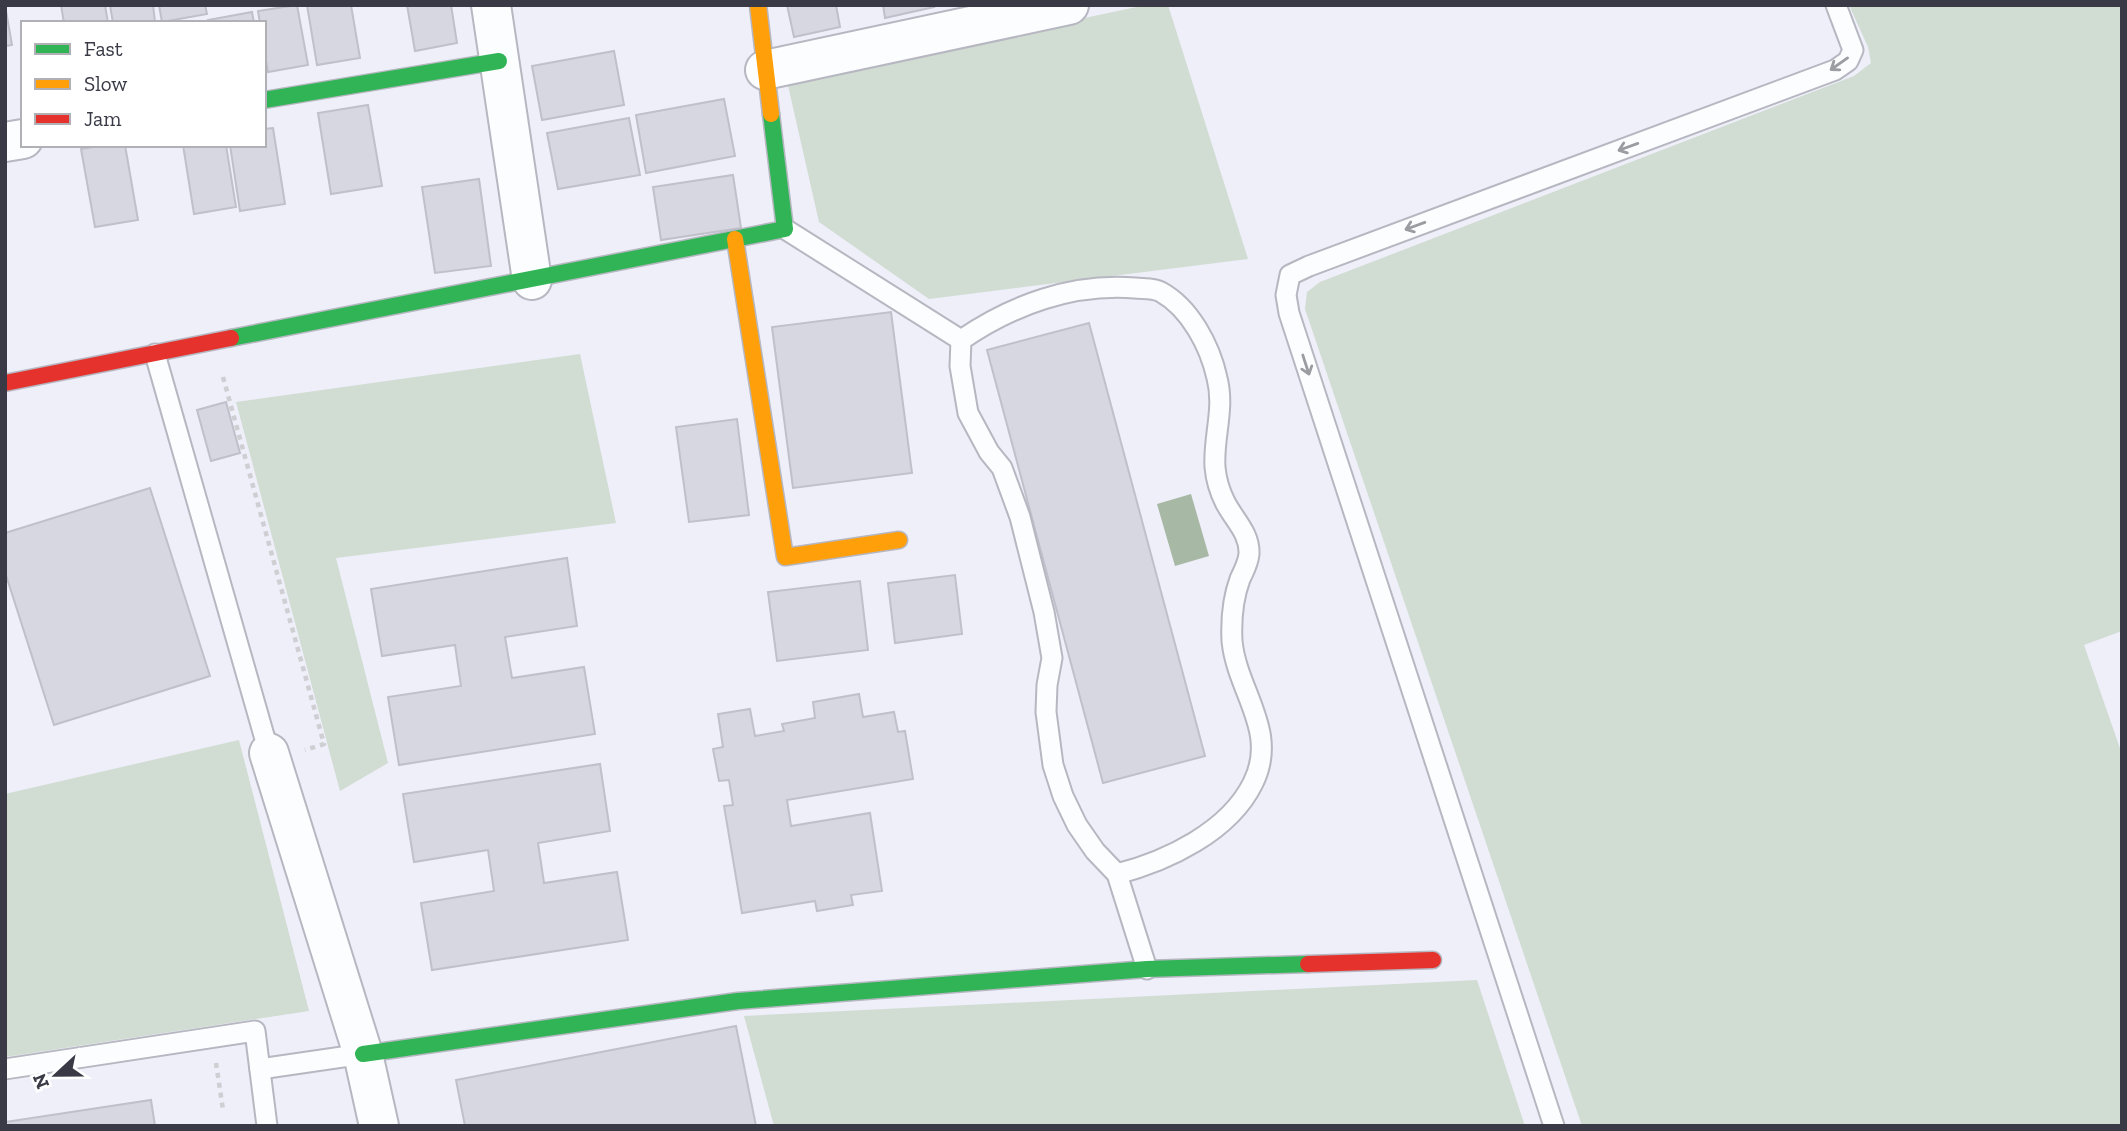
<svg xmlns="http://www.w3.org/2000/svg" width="2127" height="1131" font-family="'Zilla Slab',serif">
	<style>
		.green { fill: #d1dcd2 }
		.water { fill: #a7b8a4 }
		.building { fill: #d6d7e1; stroke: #bfc0ca; stroke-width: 2 }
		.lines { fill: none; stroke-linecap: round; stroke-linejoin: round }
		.lane-casing { stroke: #b6b7c1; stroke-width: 23 }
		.street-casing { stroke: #b6b7c1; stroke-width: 42 }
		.fast-casing { stroke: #b6b7c1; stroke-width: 19 }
		.slow-casing { stroke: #b6b7c1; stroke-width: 19 }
		.jam-casing { stroke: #b6b7c1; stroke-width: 19 }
		.path { stroke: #ceced3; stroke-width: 4.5; stroke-dasharray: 5 5; stroke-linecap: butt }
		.lane { stroke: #fcfdfe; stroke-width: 19 }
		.street { stroke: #fcfdfe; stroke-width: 38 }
		.fast { stroke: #30b455; stroke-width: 16 }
		.slow { stroke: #ff9f0a; stroke-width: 16 }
		.jam { stroke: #e5322d; stroke-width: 16 }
		.oneway { stroke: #9a9ca2 }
	</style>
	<rect width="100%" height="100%" fill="#eeeff9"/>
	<g class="green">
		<polygon points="1146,5 1168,5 1248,259 929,299 819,222 787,81"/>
		<polygon points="1849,5 2122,5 2122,631 2084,645 2122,754 2122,1126 1582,1126 1305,309 1307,292 1320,282 1854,76 1871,63 1868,47"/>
		<polygon points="580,354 616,523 336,558 388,763 340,791 236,402"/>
		<polygon points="239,740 309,1011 5,1057 5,794"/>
		<polygon points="1477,980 1525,1126 774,1126 744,1016"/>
	</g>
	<polygon class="water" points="1191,494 1209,556 1175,566 1157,504"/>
	<g class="building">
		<polygon points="5,5 12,45 5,46"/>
		<polygon points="61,5 105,5 108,23 64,23"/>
		<polygon points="110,5 153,5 155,22 113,23"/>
		<polygon points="159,5 205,5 207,14 162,22"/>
		<polygon points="297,5 308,65 268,72 264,50 264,23 260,23 258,11"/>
		<polygon points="307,5 351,5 360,58 317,65"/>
		<polygon points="407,5 451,5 457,43 415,51"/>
		<polygon points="787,5 836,5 840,27 794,37"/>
		<polygon points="883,5 933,5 934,7 885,18"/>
		<polygon points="252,12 254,23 209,23 208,20"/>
		<polygon points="614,51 624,105 542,120 532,66"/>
		<polygon points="724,99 735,156 646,173 636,115"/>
		<polygon points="368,105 382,186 331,194 318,113"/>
		<polygon points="629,118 640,175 558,189 547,133"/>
		<polygon points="273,128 285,204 240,211 230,145 264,145 264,129"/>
		<polygon points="105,145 125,145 138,220 95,227 81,149"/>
		<polygon points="183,145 226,145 236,207 194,214"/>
		<polygon points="733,175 741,228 661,240 653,187"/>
		<polygon points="479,179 491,266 435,273 422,187"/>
		<polygon points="891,312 912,473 793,488 772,327"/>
		<polygon points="1089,323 1205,756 1103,783 987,350"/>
		<polygon points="226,402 240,453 211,461 197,410"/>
		<polygon points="737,419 749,515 689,522 676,427"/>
		<polygon points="150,488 210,676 54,725 5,572 5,533"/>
		<polygon points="567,558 577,626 505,637 512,678 584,667 595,734 399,765 388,697 461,686 455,645 382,656 371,589"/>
		<polygon points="955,575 962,634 895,643 888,583"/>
		<polygon points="860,581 868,650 777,661 768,592"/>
		<polygon points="859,694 863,717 894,712 898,732 905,731 913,779 787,800 791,826 870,813 882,891 851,895 853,905 817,911 815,901 742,913 724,806 733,805 729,780 719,781 713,749 723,747 718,714 750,709 755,736 784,731 782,724 815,718 813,702"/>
		<polygon points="600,764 610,831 538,843 544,883 617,872 628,940 432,970 421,903 494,891 488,850 414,862 403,794"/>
		<polygon points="736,1026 756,1126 465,1126 456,1080"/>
		<polygon points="151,1100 155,1126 5,1126 5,1122"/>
	</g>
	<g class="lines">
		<g class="lane-casing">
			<g id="lane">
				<polyline points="785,229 961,340"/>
				<polyline points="155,354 269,753"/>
				<path d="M1117,874C1167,861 1229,832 1253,783C1279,731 1237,692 1232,641C1231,621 1233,598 1240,579C1244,570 1248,564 1249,554C1250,533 1234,520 1225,502C1220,492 1216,479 1215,467C1213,437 1225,409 1217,378C1210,346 1190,308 1161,292C1154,288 1143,289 1135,288C1072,283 1012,305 961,340L960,366L968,413L989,452L1002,468L1020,517L1044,612L1052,658L1047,685L1046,712L1053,765L1063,796L1077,825L1095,851L1117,874L1147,969"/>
				<polyline points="5,1069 255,1031 267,1126"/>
				<polyline points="260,1069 363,1054"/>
				<polyline points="1554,1126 1289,313 1286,295 1290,275 1309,266 1835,70 1848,61 1853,50 1836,5"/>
			</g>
		</g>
		<g class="street-casing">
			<g id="street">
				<polyline points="491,5 532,280"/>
				<polyline points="765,70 1069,5"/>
				<polyline points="5,142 23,139"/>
				<polyline points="269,753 363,1054 379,1126"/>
			</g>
		</g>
		<g class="fast-casing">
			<g id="fast">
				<polyline points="264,100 499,61"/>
				<polyline points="231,338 785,229 771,114"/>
				<polyline points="363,1054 738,1001 1147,969 1308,964"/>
			</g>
		</g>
		<g class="slow-casing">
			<g id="slow">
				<polyline points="758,5 771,114"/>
				<polyline points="735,239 785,557 899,540"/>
			</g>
		</g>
		<g class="jam-casing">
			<g id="jam">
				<polyline points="5,383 231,338"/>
				<polyline points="1308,964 1433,960"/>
			</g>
		</g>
		<g class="path">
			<polyline points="223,377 324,744 305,750"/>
			<polyline points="216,1063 223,1110"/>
		</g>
		<use href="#lane" class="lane"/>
		<use href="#street" class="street"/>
		<use href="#fast" class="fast"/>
		<use href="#slow" class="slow"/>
		<use href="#jam" class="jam"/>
	</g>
	<defs><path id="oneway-shaft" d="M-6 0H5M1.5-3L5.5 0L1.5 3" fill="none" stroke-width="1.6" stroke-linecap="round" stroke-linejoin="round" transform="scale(1.75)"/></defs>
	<g class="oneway">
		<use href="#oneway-shaft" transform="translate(1839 64) rotate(145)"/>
		<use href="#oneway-shaft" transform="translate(1628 147) rotate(160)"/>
		<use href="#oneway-shaft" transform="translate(1415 226) rotate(160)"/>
		<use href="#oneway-shaft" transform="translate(1306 365) rotate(72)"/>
	</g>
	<rect width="2127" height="1131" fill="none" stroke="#393a46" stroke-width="14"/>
	<rect x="21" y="21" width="245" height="126" fill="#ffffff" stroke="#b0b0b5" stroke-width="2"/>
	<rect x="35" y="44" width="35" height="10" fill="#30b455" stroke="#b0b0b5" stroke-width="2"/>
	<text x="84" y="56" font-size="21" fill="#393a46">Fast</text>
	<rect x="35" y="79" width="35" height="10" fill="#ff9f0a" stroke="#b0b0b5" stroke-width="2"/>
	<text x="84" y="91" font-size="21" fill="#393a46">Slow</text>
	<rect x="35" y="114" width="35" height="10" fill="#e5322d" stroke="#b0b0b5" stroke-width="2"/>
	<text x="84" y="126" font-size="21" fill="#393a46">Jam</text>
	<g transform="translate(56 1075) rotate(248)" stroke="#ffffff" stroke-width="5" paint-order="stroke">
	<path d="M0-5L12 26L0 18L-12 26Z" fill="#393a46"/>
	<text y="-10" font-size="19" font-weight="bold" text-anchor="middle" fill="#393a46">N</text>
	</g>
</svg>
